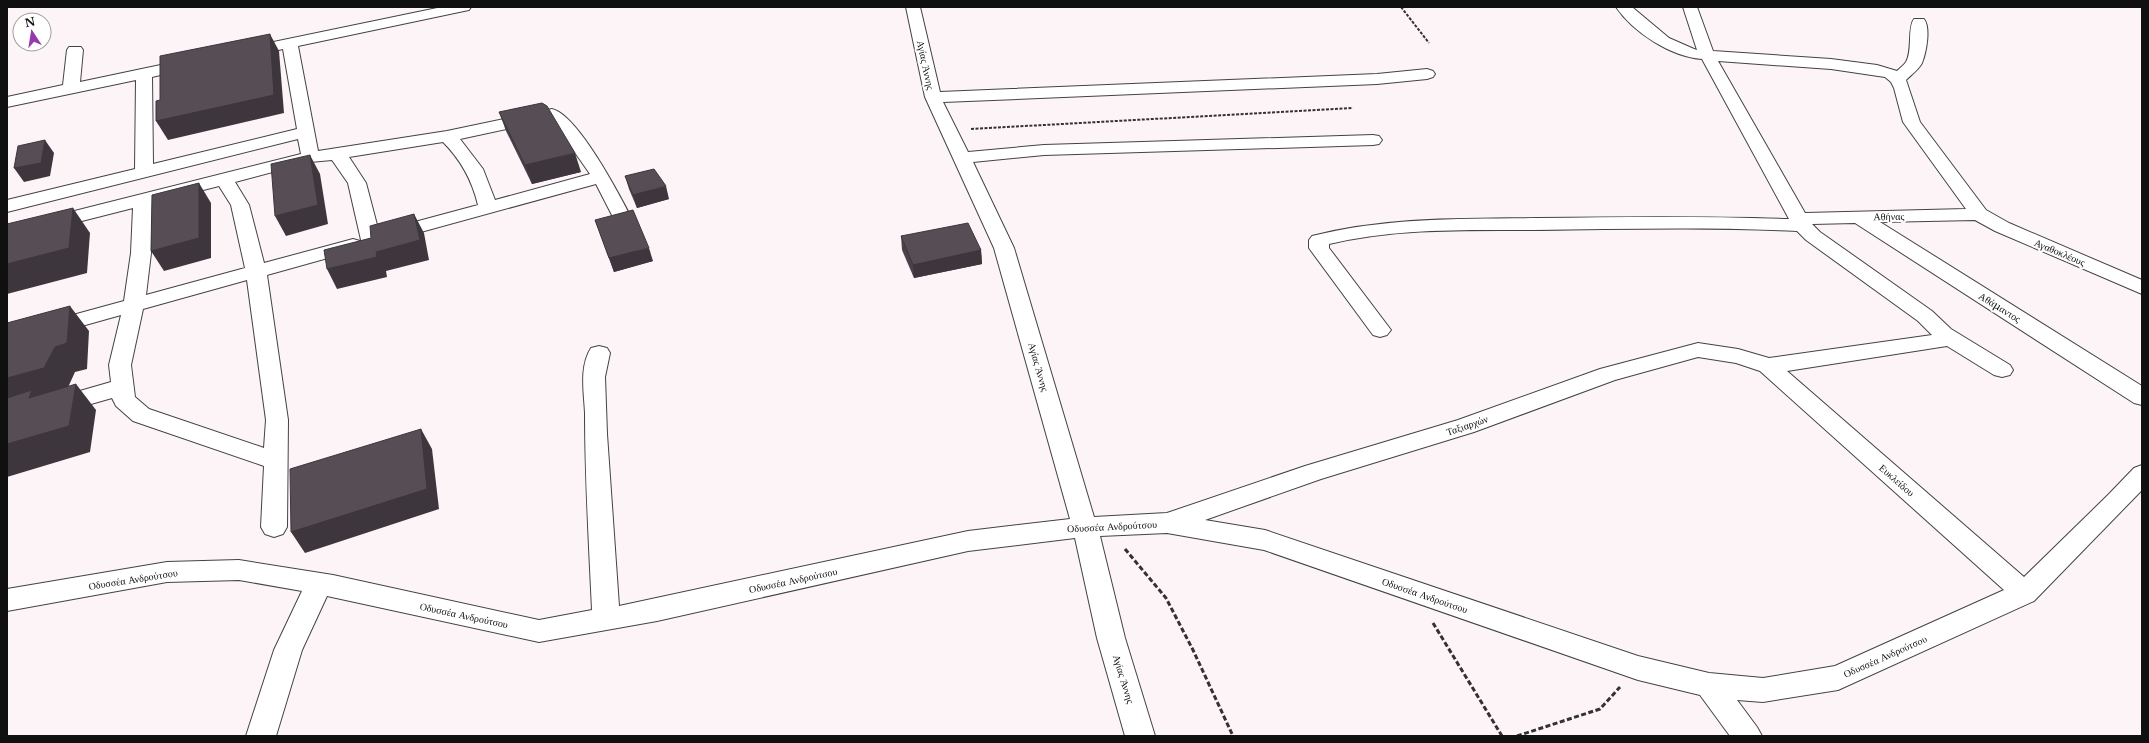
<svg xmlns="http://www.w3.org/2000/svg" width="2149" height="743" font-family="'Libre Baskerville',serif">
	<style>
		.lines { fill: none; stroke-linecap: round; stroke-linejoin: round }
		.minor-casing { stroke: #434343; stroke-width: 2 }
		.path-far1 { stroke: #323232; stroke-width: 2; stroke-dasharray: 3 1.5; stroke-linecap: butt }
		.path { stroke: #323232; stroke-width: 3; stroke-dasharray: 5 2.5; stroke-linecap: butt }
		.minor { fill: #fff; fill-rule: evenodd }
		.wall { fill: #4b4249 }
		.shaded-wall { fill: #3d363c }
		.building { fill: #574d55; stroke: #3d363c }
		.labels { text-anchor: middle; stroke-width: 4; stroke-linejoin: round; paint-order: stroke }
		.street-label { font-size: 10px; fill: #101010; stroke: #fff }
	</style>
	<rect width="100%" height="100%" fill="#fdf4f7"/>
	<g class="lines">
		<g class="minor-casing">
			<g id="minor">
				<path d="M442,7H471L469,10L464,11L298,46L318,151L447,131L552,109C578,115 619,194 632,219L630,223L623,225L616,223L596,184L399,238L392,240L385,238L382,234L385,230L478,205C472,180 461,160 443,142L349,157L366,183L381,240L378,244L371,246L364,244L361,240L348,183L332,160L310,162L235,182L249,205L264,263L353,239L360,241L363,245L360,249L267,275L288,420L287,527L283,534L274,537L265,534L261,527L264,466L133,421L116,406L112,398L7,428V412L111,382L109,365L121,315L7,347V333L124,301L131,253L133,208L7,240V228L301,154L298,139L7,212V200L135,169L136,80L7,107V97L63,85L67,50L69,47H81L83,50L80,82L189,59L195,61L197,64L195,67L152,77L153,164L297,129L283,49L246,57L240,55L238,52L240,49ZM549,120L555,124L590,174L495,200L483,169L460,139ZM219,186L231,205L245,268L146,295L151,253L152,203ZM247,280L266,420L264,448L149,409L135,397L131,365L143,309Z"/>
				<path d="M906,7H920L940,92L1377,74L1427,69L1433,71L1435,74L1433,77L1427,79L1377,84L943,102L968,152L1044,145L1373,135L1379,136L1382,140L1379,144L1373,145L1044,155L973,162L1014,248L1094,517L1167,513L1305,466L1458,420L1600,369L1698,343L1738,349L1769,358L1932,335L1918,321L1806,240L1797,231C1709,227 1621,229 1533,230C1465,230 1396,228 1329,244V248L1391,330L1387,335L1380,337L1373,335L1309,248V240L1312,236C1387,217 1461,219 1538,218C1621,217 1705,216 1789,219L1702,59C1671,57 1633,32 1616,7H1632L1669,38L1694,49L1697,50L1683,7H1697L1713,51L1831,59L1877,65L1897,71C1900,68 1904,65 1906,62C1913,50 1907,28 1914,19H1924C1931,28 1926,53 1922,63C1919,69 1911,75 1906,80L1920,122L1986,210L2009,223L2142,280V294L1995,231L1975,220L1880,222L2142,386V405L2134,403L1855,223L1812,224L1820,232L1932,311L1951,329L2010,365L2013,370L2010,375L2002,377L1994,375L1947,346L1787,371L2024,577L2108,495L2134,468L2142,465V490L2034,601L1838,690L1763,702L1737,700L1757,727L1762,736H1730L1700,695L1638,680L1264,550L1167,533L1100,536L1125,638L1155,736H1125L1097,638L1075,538L968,551L657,621L539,642L327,596L302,650L276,736H246L274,650L302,591L239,580L167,582L7,611V589L167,562L239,560L333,575L539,620L592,610C589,545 585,479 585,413C584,392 579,367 591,348L599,346L607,348L610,353L605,377L607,434L619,606L968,531L1070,519L994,248L925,97ZM1718,61L1831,69L1885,77L1891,82L1894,88L1903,122L1966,209L1805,213ZM1698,357L1736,363L1760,371L2004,590L1835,666L1763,678L1709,673L1638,656L1265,530L1205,520L1321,479L1474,432L1615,380Z"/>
			</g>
		</g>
		<g class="path-far1">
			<polyline points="1401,7 1429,43"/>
			<polyline points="971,129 1353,108"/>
		</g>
		<g class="path">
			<polyline points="1125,549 1166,598 1193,650 1233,736"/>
			<polyline points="1433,623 1502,736"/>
			<polyline points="1517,736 1600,709 1620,687"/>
		</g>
		<use href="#minor" class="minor"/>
	</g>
	<g class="wall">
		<polygon points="499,112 581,172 532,184 506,131"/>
		<polygon points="625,176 669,199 637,208 629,189"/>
		<polygon points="595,220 653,261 614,272"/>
		<polygon points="901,236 981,250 982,264 914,278 902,250"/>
	</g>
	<g class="shaded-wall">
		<polygon points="270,34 279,51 284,113 168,140 156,121"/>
		<polygon points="45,140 54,153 50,176 24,182 14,168"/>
		<polygon points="575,153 581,172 532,184 525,165"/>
		<polygon points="310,155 320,174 328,224 286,236 275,216"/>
		<polygon points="199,183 211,203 211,258 164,271 151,251"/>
		<polygon points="666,186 669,199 637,208 633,195"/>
		<polygon points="73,208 90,233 87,273 7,294 7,264"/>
		<polygon points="414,214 424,233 429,260 386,271 387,277 337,289 327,269 376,252"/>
		<polygon points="649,248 653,261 614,272 609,258"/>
		<polygon points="981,250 982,264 914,278 913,265"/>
		<polygon points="70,306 89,331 87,369 75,372 65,394 7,402 7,378"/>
		<polygon points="76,384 96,410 90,452 7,477 7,444"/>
		<polygon points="421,429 432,449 439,509 305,553 291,532"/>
	</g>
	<g class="building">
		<polygon points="270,34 274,95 156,121 156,101 160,100 160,56"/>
		<polygon points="542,103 547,106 575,153 525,165 499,112"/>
		<polygon points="45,140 41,163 14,168 18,146"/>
		<polygon points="310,155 318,205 275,216 271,164"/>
		<polygon points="654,169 666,186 633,195 625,176"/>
		<polygon points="199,183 199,238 151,251 152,195"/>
		<polygon points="73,208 69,248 7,264 7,224"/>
		<polygon points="633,210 649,248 609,258 595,220"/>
		<polygon points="414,214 420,240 376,252 377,257 327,269 324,250 371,238 370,226"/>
		<polygon points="968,223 981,250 913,265 901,236"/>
		<polygon points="70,306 67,343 55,347 44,368 7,378 7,323"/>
		<polygon points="76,384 69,426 7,444 7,398 32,390 29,398"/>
		<polygon points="421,429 427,489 291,532 290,469"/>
	</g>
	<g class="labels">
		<g class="street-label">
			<text transform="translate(926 65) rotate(78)" y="4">Αγίας Άννης</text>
			<text transform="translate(1889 216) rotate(-1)" y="4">Αθήνας</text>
			<text transform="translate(2060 252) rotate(23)" y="4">Αγαθοκλέους</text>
			<text transform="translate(2000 307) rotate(32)" y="4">Αθάμαντος</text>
			<text transform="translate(1039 367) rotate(74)" y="4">Αγίας Άννης</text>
			<text transform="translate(1467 425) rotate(-19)" y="4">Ταξιαρχών</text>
			<text transform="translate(1897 480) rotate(41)" y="4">Ευκλείδου</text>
			<text transform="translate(1112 526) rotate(-3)" y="4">Οδυσσέα Ανδρούτσου</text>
			<text transform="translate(133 579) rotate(-9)" y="4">Οδυσσέα Ανδρούτσου</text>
			<text transform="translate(793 580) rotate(-12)" y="4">Οδυσσέα Ανδρούτσου</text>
			<text transform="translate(1425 595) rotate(19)" y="4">Οδυσσέα Ανδρούτσου</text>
			<text transform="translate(464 615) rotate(12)" y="4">Οδυσσέα Ανδρούτσου</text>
			<text transform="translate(1885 656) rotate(-24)" y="4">Οδυσσέα Ανδρούτσου</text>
			<text transform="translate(1124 679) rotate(73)" y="4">Αγίας Άννης</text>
		</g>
	</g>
	<rect width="2149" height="743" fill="none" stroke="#101010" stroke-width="16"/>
	<g transform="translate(32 32) rotate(348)"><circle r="19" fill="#ffffff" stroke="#9f9f9f"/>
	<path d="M0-3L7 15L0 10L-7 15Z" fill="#9739ae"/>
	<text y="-6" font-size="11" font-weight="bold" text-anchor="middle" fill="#101010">N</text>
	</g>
</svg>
